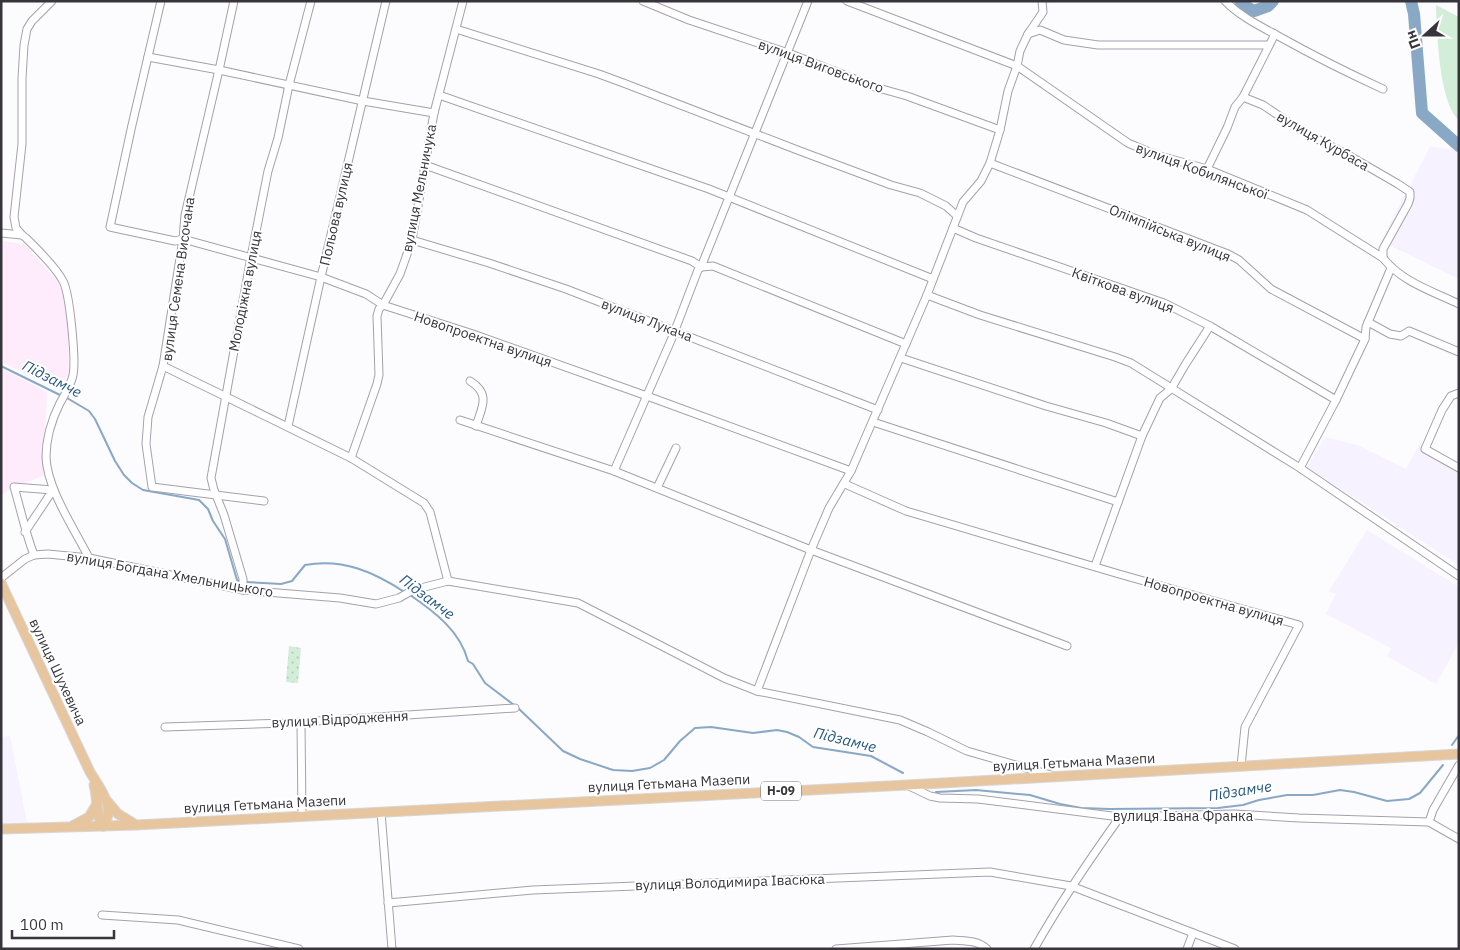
<svg xmlns="http://www.w3.org/2000/svg" width="1460" height="950" font-family="'IBM Plex Sans',sans-serif">
	<style>
		.commercial { fill: #feebfb }
		.built { fill: #f6f2ff }
		.green { fill: #d2edd8 }
		.park { fill: url(#park-dots) }
		.lines { fill: none; stroke-linecap: round; stroke-linejoin: round }
		.stream { stroke: #88a8c6; stroke-width: 2 }
		.river { stroke: #88a8c6; stroke-width: 12 }
		.minor-casing { stroke: #a4a0ad; stroke-width: 9 }
		.major-casing { stroke: #d7d7d8; stroke-width: 11 }
		.minor { stroke: #fff; stroke-width: 7 }
		.major { stroke: #e7c59e; stroke-width: 9 }
		.labels { text-anchor: middle; stroke-width: 4; stroke-linejoin: round; paint-order: stroke }
		.shield { fill: #fff; stroke: #737276; stroke-width: 1 }
		.shield-label { font-size: 12px; font-weight: bold; fill: #37353b }
		.street-label { font-size: 14px; fill: #37353b; stroke: #fff }
		.water-label { font-size: 15px; font-style: italic; fill: #275881; stroke: #fff }
	</style>
	<defs>
		<pattern id="park-dots" width="8" height="8" patternUnits="userSpaceOnUse" patternTransform="scale(1.25)"><rect width="8" height="8" fill="#d2edd8"/><path d="M2 2h.1M6 6h.1" fill="none" stroke="#b5ccba" stroke-width="1.8" stroke-linecap="round"/></pattern>
	</defs>
	<rect width="100%" height="100%" fill="#fcfbfe"/>
	<g class="commercial">
		<polygon points="1,241 24,244 60,284 67,311 69,369 61,390 1,362"/>
		<polygon points="1,368 47,392 43,476 14,487 1,495"/>
	</g>
	<g class="built">
		<polygon points="1430,147 1459,150 1459,279 1381,241"/>
		<polygon points="1325,437 1357,445 1406,469 1420,443 1459,468 1459,565 1307,467"/>
		<polygon points="1367,530 1459,587 1459,642 1436,684 1387,656 1391,648 1326,614 1336,594 1329,591"/>
		<polygon points="10,736 27,823 1,824 1,737"/>
	</g>
	<path class="green" d="M1436,5L1459,17V120C1439,103 1437,32 1436,5Z"/>
	<polygon class="park" points="289,646 301,648 298,683 286,682"/>
	<g class="lines">
		<g class="stream">
			<polyline points="1,366 62,396"/>
			<polyline points="67,398 89,411 95,419 115,461 124,475 132,483 143,490 199,500 208,509 213,521 225,539 237,580 241,582"/>
			<path d="M246,582L281,584L292,581L305,565C343,558 374,572 406,593"/>
			<path d="M410,595C435,612 460,631 468,661L473,664L485,683L514,705"/>
			<polyline points="518,708 563,751 580,759 613,770 632,771 650,768 664,760 680,741 695,728 711,727 753,733 777,730 787,732 799,737 813,747 871,756 903,773"/>
			<polyline points="1452,745 1459,735"/>
			<polyline points="936,792 976,790 1030,795 1060,804 1081,808 1110,809 1218,808 1243,805 1259,800 1287,795 1313,795 1340,790 1354,792 1387,801 1409,799 1420,793 1443,765"/>
		</g>
		<g class="river">
			<polyline points="1240,1 1243,5 1254,11 1268,6 1273,1"/>
			<polyline points="1411,1 1414,14 1422,113 1459,146"/>
		</g>
		<g class="minor-casing">
			<g id="minor">
				<polyline points="161,1 132,125 110,227 175,241 183,239 321,277 366,294 383,305 473,334 647,396 851,471"/>
				<polyline points="234,1 219,70 185,215 183,239 163,366 351,458 424,503 430,512 448,581"/>
				<polyline points="643,1 689,20 788,53 875,87 907,96 1000,130"/>
				<path d="M847,1L1017,66L1128,143L1156,155L1207,169L1307,210L1383,258C1402,282 1432,291 1459,304"/>
				<path d="M1225,1C1241,17 1260,26 1280,37C1314,56 1348,73 1383,89"/>
				<polyline points="456,29 599,74 626,84 800,151 891,185 920,193 946,206 957,216"/>
				<polyline points="1028,34 1040,30 1064,40 1098,45 1269,45"/>
				<polyline points="148,57 219,70 363,101 434,113"/>
				<polyline points="439,95 709,189 933,279"/>
				<polyline points="1243,97 1275,34"/>
				<polyline points="990,163 1228,254 1239,260 1271,289 1365,339"/>
				<polyline points="425,165 692,261 701,267 713,266 906,344"/>
				<polyline points="1207,169 1227,128 1235,107 1243,97 1263,105 1300,130 1348,155 1398,184 1410,192 1410,198 1408,204 1383,249 1383,258"/>
				<polyline points="953,228 976,238 1164,303 1210,326 1336,400"/>
				<path d="M1,233L22,235L26,238C38,250 55,266 63,281C70,294 76,360 73,375C71,385 65,394 60,403C51,421 46,437 46,457C47,489 75,530 89,558"/>
				<polyline points="22,235 16,228 14,217 22,144 22,78 24,45 27,29 32,21 52,1"/>
				<polyline points="412,240 489,263 566,289 878,410"/>
				<polyline points="927,295 980,315 1115,357 1131,363 1300,468 1459,576"/>
				<polyline points="1368,322 1390,334 1401,336 1409,331 1459,352"/>
				<polyline points="901,358 1046,406 1106,423 1142,436"/>
				<polyline points="163,366 148,417 146,444 152,487 264,501"/>
				<path d="M470,381C491,394 482,407 476,426"/>
				<polyline points="1459,393 1451,396 1442,410 1425,449 1459,468"/>
				<polyline points="460,420 614,471 811,550 1067,646"/>
				<polyline points="873,422 1118,502"/>
				<polyline points="288,426 321,277 386,1"/>
				<polyline points="351,458 377,384 379,375 377,316 379,309 383,305 400,274 412,240 434,113 463,1"/>
				<polyline points="1300,468 1336,400 1365,339 1366,327 1391,268"/>
				<polyline points="614,471 672,338 698,270 701,267 808,1"/>
				<polyline points="845,484 906,511 1119,574 1299,625 1245,727 1241,766"/>
				<polyline points="657,488 676,448"/>
				<path d="M25,532L53,490L14,487C21,510 25,532 34,555"/>
				<polyline points="1095,566 1142,436 1160,398 1171,389 1185,365 1210,326"/>
				<polyline points="1,578 25,559 34,555 48,554 89,558 243,590 340,598 376,604 399,598 413,590 448,581 578,603 724,678 757,691 900,720 928,732 967,751 1051,775"/>
				<polyline points="243,590 243,579 224,515 214,490 211,478 251,257 268,171 278,138 289,85 311,1"/>
				<polyline points="757,691 811,550 829,508 851,471 927,295 963,202 981,181 990,163 1000,130 1008,91 1017,66 1020,51 1028,34 1043,12 1042,1"/>
				<polyline points="301,722 302,816"/>
				<polyline points="165,727 287,723 515,708"/>
				<polyline points="907,785 930,796 940,798 978,799 1120,817 1235,814 1299,818 1429,822 1459,839"/>
				<polyline points="381,812 392,949"/>
				<polyline points="1429,822 1433,810 1459,765"/>
				<polyline points="388,903 533,890 990,872 1071,886 1235,949"/>
				<polyline points="102,915 178,920 299,949"/>
				<path d="M836,949L953,940C965,941 978,940 987,949"/>
				<path d="M1034,949C1060,903 1089,860 1120,817"/>
				<polyline points="1187,949 1193,933"/>
			</g>
		</g>
		<g class="major-casing">
			<g id="major">
				<path d="M1,583L90,772C99,787 117,808 103,826"/>
				<path d="M94,785C98,799 95,814 103,826"/>
				<polyline points="107,801 118,814 133,823"/>
				<polyline points="74,825 89,817 97,804"/>
				<polyline points="1,829 136,825 907,785 1459,754"/>
			</g>
		</g>
		<use href="#minor" class="minor"/>
		<use href="#major" class="major"/>
	</g>
	<g class="labels">
		<rect class="shield" x="761" y="781.5" width="40" height="19" rx="4"/>
		<g class="shield-label">
			<text x="781" y="795">Н-09</text>
		</g>
		<g class="street-label">
			<text transform="translate(821 66) rotate(20)" y="5">вулиця Виговського</text>
			<text transform="translate(1323 141) rotate(30)" y="5">вулиця Курбаса</text>
			<text transform="translate(1202 171) rotate(20)" y="5">вулиця Кобилянської</text>
			<text transform="translate(419 188) rotate(-79)" y="5">вулиця Мельничука</text>
			<text transform="translate(336 214) rotate(-77)" y="5">Польова вулиця</text>
			<text transform="translate(1170 233) rotate(22)" y="5">Олімпійська вулиця</text>
			<text transform="translate(178 279) rotate(-82)" y="5">вулиця Семена Височана</text>
			<text transform="translate(1123 290) rotate(20)" y="5">Квіткова вулиця</text>
			<text transform="translate(245 291) rotate(-79)" y="5">Молодіжна вулиця</text>
			<text transform="translate(647 320) rotate(21)" y="5">вулиця Лукача</text>
			<text transform="translate(483 339) rotate(19)" y="5">Новопроектна вулиця</text>
			<text transform="translate(170 574) rotate(10)" y="5">вулиця Богдана Хмельницького</text>
			<text transform="translate(1214 601) rotate(16)" y="5">Новопроектна вулиця</text>
			<text transform="translate(58 672) rotate(65)" y="5">вулиця Шухевича</text>
			<text transform="translate(340 719) rotate(-3)" y="5">вулиця Відродження</text>
			<text transform="translate(1074 762) rotate(-3)" y="5">вулиця Гетьмана Мазепи</text>
			<text transform="translate(669 783) rotate(-3)" y="5">вулиця Гетьмана Мазепи</text>
			<text transform="translate(265 804) rotate(-3)" y="5">вулиця Гетьмана Мазепи</text>
			<text x="1183" y="821">вулиця Івана Франка</text>
			<text transform="translate(730 882) rotate(-2)" y="5">вулиця Володимира Івасюка</text>
		</g>
		<g class="water-label">
			<text transform="translate(52 379) rotate(27)" y="5">Підзамче</text>
			<text transform="translate(427 597) rotate(37)" y="5">Підзамче</text>
			<text transform="translate(845 740) rotate(14)" y="5">Підзамче</text>
			<text transform="translate(1240 791) rotate(-9)" y="5">Підзамче</text>
		</g>
	</g>
	<rect width="1460" height="950" fill="none" stroke="#37353b" stroke-width="5"/>
	<g transform="translate(1425 35) rotate(249)" stroke="#ffffff" stroke-width="4" paint-order="stroke">
	<path d="M0-4L9 19L0 12L-9 19Z" fill="#37353b"/>
	<text y="-8" font-size="14" font-weight="bold" text-anchor="middle" fill="#37353b">Пн</text>
	</g>
	<path d="M12 930v8h102v-8" fill="none" stroke="#37353b" stroke-width="2.5"/>
	<text x="20" y="930" font-size="15" fill="#37353b" stroke="#ffffff" stroke-width="4" paint-order="stroke">100 m</text>
</svg>
